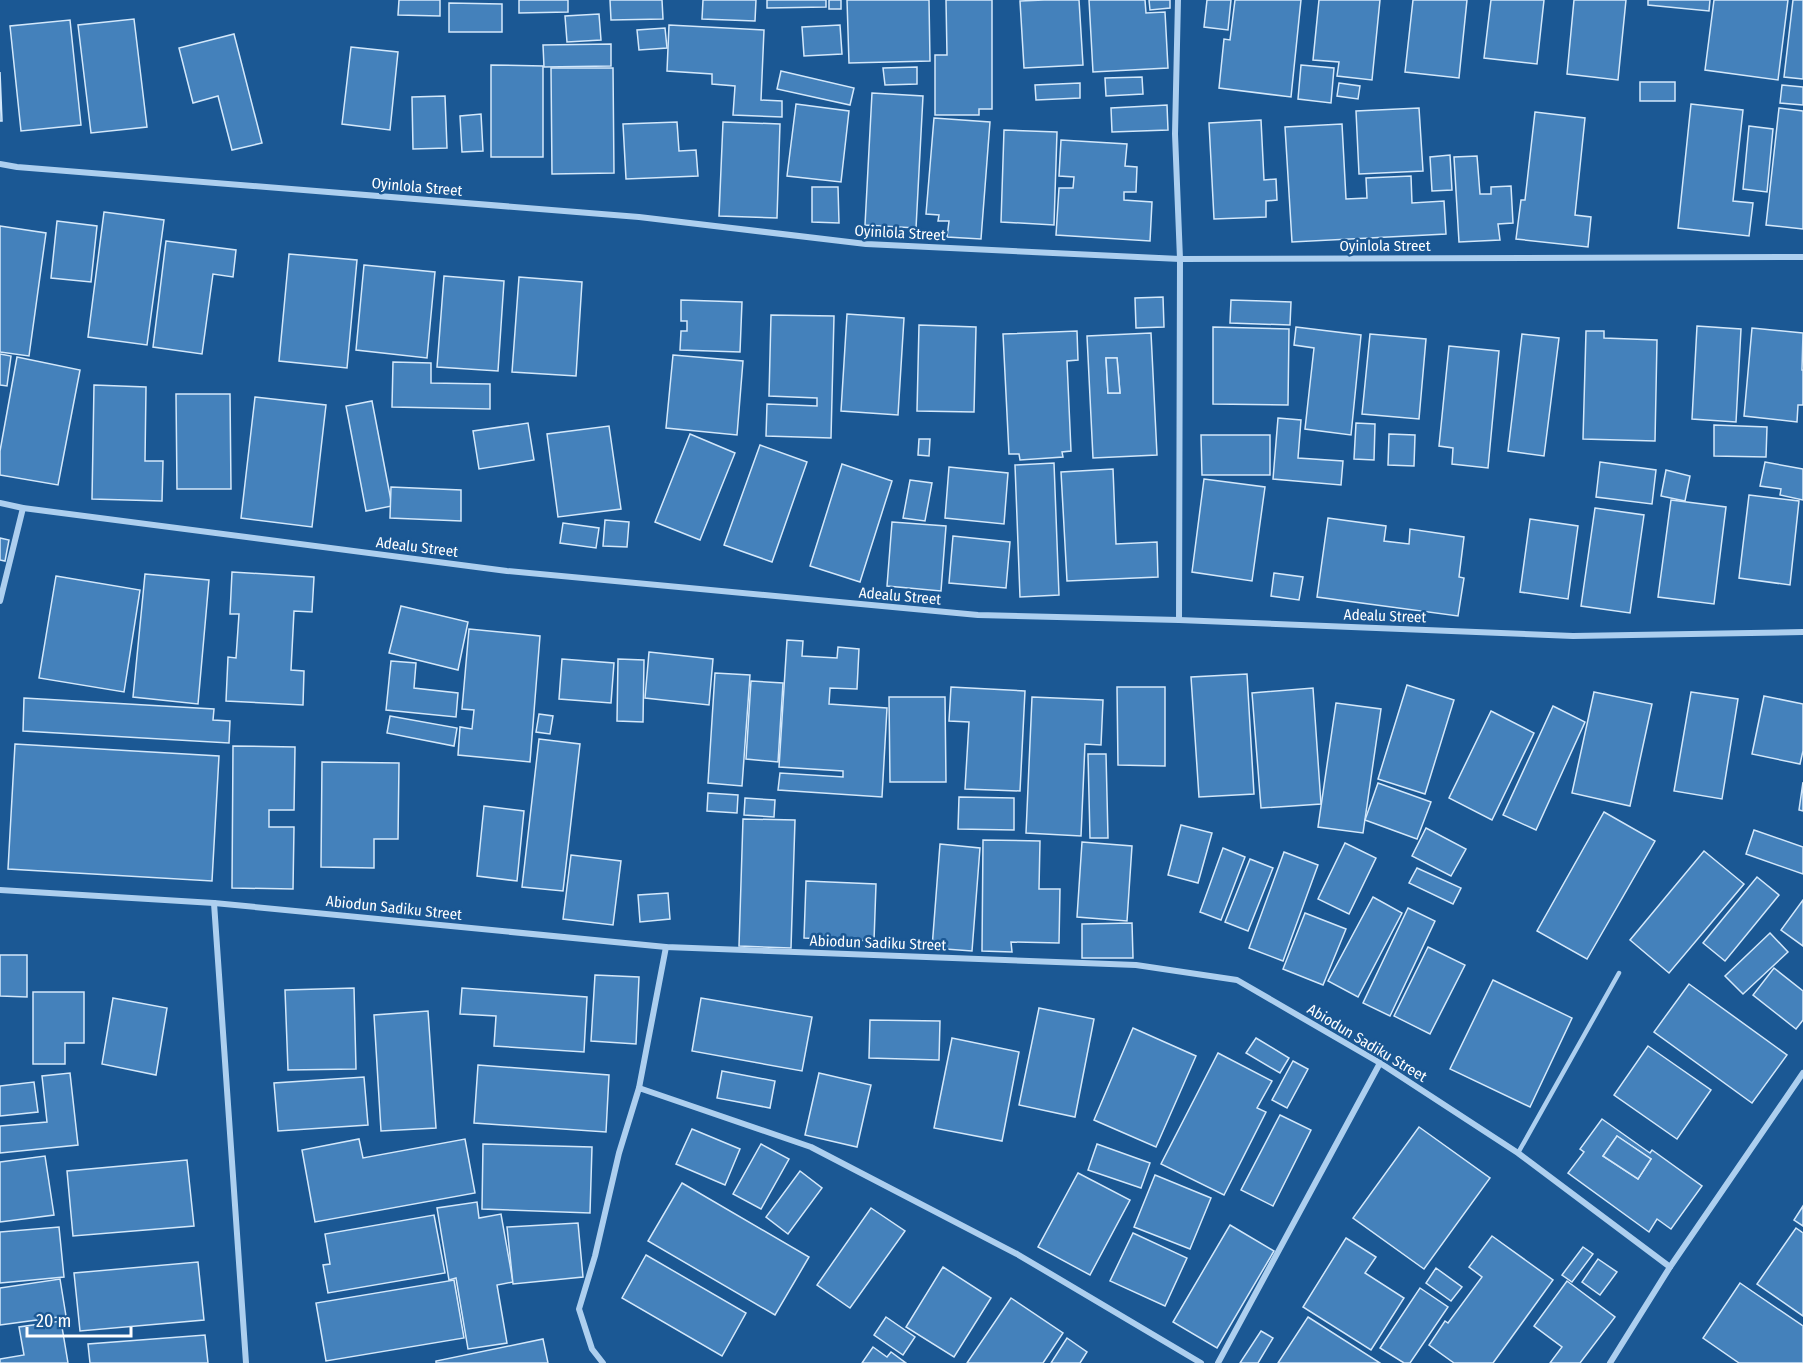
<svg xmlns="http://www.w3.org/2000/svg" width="1803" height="1363" font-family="'Fira Sans Condensed',sans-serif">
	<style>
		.building { fill: #4481bb; stroke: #d3e8fb; stroke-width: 1.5; fill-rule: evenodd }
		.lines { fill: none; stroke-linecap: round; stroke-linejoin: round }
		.lane { stroke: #adcfef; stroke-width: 4.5 }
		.street { stroke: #adcfef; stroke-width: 6 }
		.labels { text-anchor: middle; stroke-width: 5; stroke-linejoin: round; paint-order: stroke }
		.street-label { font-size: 15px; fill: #fff; stroke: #1b5894 }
	</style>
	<rect width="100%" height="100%" fill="#1b5894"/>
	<g class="building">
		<polygon points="399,0 440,0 440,16 398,15"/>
		<polygon points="519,0 568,0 568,12 519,13"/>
		<polygon points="610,0 662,0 663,19 611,20"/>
		<polygon points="703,0 756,0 755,21 702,19"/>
		<polygon points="767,0 826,0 826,7 767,8"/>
		<rect x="829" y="0" width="12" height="9"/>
		<polygon points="847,0 929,0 930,61 849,63"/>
		<polygon points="946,0 992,0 992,109 979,109 979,115 935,115 935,55 947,55"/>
		<polygon points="1044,0 1079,0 1083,65 1024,68 1020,1"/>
		<polygon points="1089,0 1145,0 1146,13 1165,12 1168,68 1093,72"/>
		<polygon points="1149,0 1170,0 1170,8 1150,10"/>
		<polygon points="1207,0 1231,0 1228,30 1204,27"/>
		<polygon points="1235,0 1301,0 1291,97 1219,88 1224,39 1230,40"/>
		<polygon points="1319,0 1380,0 1372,80 1337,76 1339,62 1313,60"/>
		<polygon points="1413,0 1467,0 1459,78 1405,72"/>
		<polygon points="1491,0 1544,0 1537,64 1484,58"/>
		<polygon points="1574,0 1626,0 1618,80 1567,74"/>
		<polygon points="1648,0 1710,0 1709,11 1648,5"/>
		<polygon points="1714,0 1788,0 1778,80 1705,70"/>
		<polygon points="1793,0 1803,0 1803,79 1784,77"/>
		<polygon points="449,3 502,4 502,32 449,32"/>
		<polygon points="599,14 601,40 567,42 565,16"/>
		<polygon points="134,19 147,127 91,133 78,25"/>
		<polygon points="70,20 81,125 21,131 10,26"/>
		<polygon points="669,25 764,30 761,100 782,101 782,117 733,115 735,86 712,84 712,74 667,71"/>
		<polygon points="840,25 842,54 804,56 802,27"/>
		<polygon points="665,28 667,48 639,50 637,30"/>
		<polygon points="234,34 262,143 232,150 218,96 193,103 179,48"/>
		<polygon points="611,44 611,66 544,67 543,45"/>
		<polygon points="351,47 398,52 390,130 342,124"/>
		<polygon points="491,65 543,66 543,157 491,157"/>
		<polygon points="1301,65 1334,68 1331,103 1298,99"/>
		<polygon points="917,67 917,84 885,85 883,68"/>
		<polygon points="551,68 613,68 614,173 552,174"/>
		<polygon points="781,71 854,88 850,105 777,89"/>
		<polygon points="0,72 2,121 0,121"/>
		<polygon points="1142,77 1143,94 1106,96 1105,78"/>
		<rect x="1640" y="82" width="35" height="19"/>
		<polygon points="1080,83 1080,98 1036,100 1035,85"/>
		<polygon points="1339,83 1360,86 1358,99 1337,96"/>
		<polygon points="1782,85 1803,87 1803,105 1780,103"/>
		<polygon points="872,93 923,96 916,228 865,225"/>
		<polygon points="445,96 447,148 413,149 412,97"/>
		<polygon points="796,104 849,111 841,182 787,176"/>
		<polygon points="1691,104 1743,110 1733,201 1753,203 1749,236 1678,228"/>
		<polygon points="1167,105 1168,130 1112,132 1111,108"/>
		<polygon points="1419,108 1423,171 1359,174 1356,111"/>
		<polygon points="1779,108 1803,111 1803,229 1766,225"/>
		<polygon points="1535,112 1585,118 1575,215 1591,217 1588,247 1516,239 1521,200 1525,200"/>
		<polygon points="481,114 483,151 462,152 460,116"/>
		<polygon points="934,118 990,122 981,239 947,237 949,221 938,221 939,215 926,214"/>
		<polygon points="1261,120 1264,180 1276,179 1277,200 1266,201 1266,217 1214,219 1209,123"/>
		<polygon points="677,122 679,151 696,150 698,176 626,179 623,124"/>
		<polygon points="723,122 780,124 777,218 719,216"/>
		<polygon points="1342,124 1346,199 1367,198 1366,178 1411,176 1412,203 1444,201 1446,234 1292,242 1285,127"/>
		<polygon points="1749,126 1773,129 1767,192 1743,189"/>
		<polygon points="1004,130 1057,132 1054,225 1001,222"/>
		<polygon points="1061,140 1127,144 1125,166 1137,167 1136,192 1124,192 1124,200 1152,202 1150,241 1056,235 1059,188 1073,188 1074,177 1059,176"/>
		<polygon points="1450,155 1452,190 1432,191 1430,157"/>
		<polygon points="1477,156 1480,194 1491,194 1491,187 1511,186 1513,223 1498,224 1500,240 1459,242 1454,157"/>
		<polygon points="812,187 838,187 839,223 812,222"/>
		<polygon points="104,212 164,220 147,345 88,337"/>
		<polygon points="57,221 97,226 91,282 51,278"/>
		<polygon points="0,226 46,233 29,356 0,352"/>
		<polygon points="166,241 236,250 233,277 213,274 202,354 153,347"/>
		<polygon points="289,254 357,260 347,368 279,361"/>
		<polygon points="364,265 435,272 427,358 356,350"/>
		<polygon points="444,276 504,281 498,371 437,367"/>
		<polygon points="519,277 582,282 576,376 512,372"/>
		<polygon points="1163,297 1164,327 1136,328 1135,298"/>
		<polygon points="681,300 742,302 740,352 680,350 681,331 687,331 687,321 681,321"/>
		<polygon points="1231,300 1291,302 1290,325 1230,323"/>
		<polygon points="847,314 904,318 898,415 841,411"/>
		<polygon points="771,315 834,316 831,438 766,436 767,404 817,406 817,398 769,396"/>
		<polygon points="919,325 976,327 974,412 917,411"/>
		<polygon points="1697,326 1741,329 1736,422 1692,419"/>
		<polygon points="1213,327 1289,329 1288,405 1213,404"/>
		<polygon points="1296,327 1361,335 1351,435 1305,429 1314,348 1294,345"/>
		<polygon points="1752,328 1803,333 1802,370 1803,370 1803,405 1798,405 1797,422 1744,416"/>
		<polygon points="1077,331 1078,360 1067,361 1071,451 1062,452 1063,457 1020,460 1019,454 1009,454 1003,334"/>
		<polygon points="1586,331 1604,331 1604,338 1657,340 1655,441 1583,439"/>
		<path d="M1151,333L1157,455L1093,458L1087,336ZM1106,358H1117L1120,393H1108Z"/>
		<polygon points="1370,334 1426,339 1419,419 1362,414"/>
		<polygon points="1522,334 1559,338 1544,456 1508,451"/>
		<polygon points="1449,346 1499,351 1488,468 1452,464 1453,448 1439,446"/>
		<polygon points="0,354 11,356 7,386 0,385"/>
		<polygon points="673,355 743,361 737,435 666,428"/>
		<polygon points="17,357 80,370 58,485 0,475 0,451"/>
		<polygon points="1106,358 1117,358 1120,393 1108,393"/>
		<polygon points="393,362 431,363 431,383 490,384 490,409 392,407"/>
		<polygon points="94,385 146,387 145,461 163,461 162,501 92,499"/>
		<polygon points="176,394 230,394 231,489 177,489"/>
		<polygon points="255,397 326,405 312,527 241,518"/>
		<polygon points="372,401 392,506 366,511 346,406"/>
		<polygon points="1278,418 1301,420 1298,458 1343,461 1341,485 1273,479"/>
		<polygon points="528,423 534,460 479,469 473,431"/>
		<polygon points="1356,423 1375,424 1374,460 1354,459"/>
		<polygon points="1714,425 1767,427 1766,457 1714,456"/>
		<polygon points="609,426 621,509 558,517 547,434"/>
		<polygon points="690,434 735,453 700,540 655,522"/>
		<polygon points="1389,434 1415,435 1414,466 1388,465"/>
		<polygon points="1201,435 1270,435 1270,475 1202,475"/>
		<polygon points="919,439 930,439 929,456 918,455"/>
		<polygon points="760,445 807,462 772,562 724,545"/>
		<polygon points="1600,462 1656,470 1652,504 1596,497"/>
		<polygon points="1765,462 1803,469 1803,500 1780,495 1781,489 1760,486"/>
		<polygon points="1054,463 1059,595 1020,597 1015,465"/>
		<polygon points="842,464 892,481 860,582 810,566"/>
		<polygon points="949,467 1008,473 1004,524 945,518"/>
		<polygon points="1113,469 1116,544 1157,542 1158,577 1067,581 1061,472"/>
		<polygon points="1666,470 1690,476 1685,501 1661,496"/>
		<polygon points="1204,479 1265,487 1252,581 1192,572"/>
		<polygon points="910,480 932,483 925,521 903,518"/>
		<polygon points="391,487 461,490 461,521 390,518"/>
		<polygon points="1749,495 1799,501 1790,585 1739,578"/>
		<polygon points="1671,500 1726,507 1714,604 1658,597"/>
		<polygon points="1595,508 1644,515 1630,613 1581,606"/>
		<polygon points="1328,518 1386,526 1384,541 1409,544 1410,529 1464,537 1459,577 1464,578 1458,616 1317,597"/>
		<polygon points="1530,519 1578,526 1568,599 1520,592"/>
		<polygon points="605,520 629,522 627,547 603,546"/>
		<polygon points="892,522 946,526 941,591 887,586"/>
		<polygon points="563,523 599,528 596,548 560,543"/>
		<polygon points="953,536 1010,542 1006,588 949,583"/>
		<polygon points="0,538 9,540 5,561 0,560"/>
		<polygon points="232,572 314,577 312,612 294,611 291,670 304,671 303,705 226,701 228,657 236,658 239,614 230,614"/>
		<polygon points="1274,573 1303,577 1299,600 1271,596"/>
		<polygon points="145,574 209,580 198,704 133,697"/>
		<polygon points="56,576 140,590 124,692 39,678"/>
		<polygon points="401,606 468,622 458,670 389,653"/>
		<polygon points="469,629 540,636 530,762 458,755 460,727 472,729 474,710 462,709"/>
		<polygon points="787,640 803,641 802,656 837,658 838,647 859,649 857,689 830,688 829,704 887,708 882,797 778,790 780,773 843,777 843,771 779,767"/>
		<polygon points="649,652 713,659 709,705 645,698"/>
		<polygon points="562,659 614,663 611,703 559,699"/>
		<polygon points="618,659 644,660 643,722 617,721"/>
		<polygon points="391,661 416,663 414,688 458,693 456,717 386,710"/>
		<polygon points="715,673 750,675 742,786 708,783"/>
		<polygon points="1247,674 1254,794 1199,797 1191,677"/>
		<polygon points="751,681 783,683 778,762 746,759"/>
		<polygon points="1407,685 1454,700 1425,794 1378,779"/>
		<polygon points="951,687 1025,691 1020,791 965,789 969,722 949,721"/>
		<polygon points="1117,687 1165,687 1165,766 1118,765"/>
		<polygon points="1313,688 1321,804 1261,808 1252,693"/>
		<polygon points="1594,692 1652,704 1630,806 1572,793"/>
		<polygon points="1691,692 1738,699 1722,799 1674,791"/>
		<polygon points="1764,696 1803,704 1803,751 1800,764 1752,754"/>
		<polygon points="889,697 945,697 946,782 890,782"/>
		<polygon points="1032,697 1103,700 1101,745 1085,744 1081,836 1026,833"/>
		<polygon points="24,698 214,709 213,720 230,721 229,743 23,731"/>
		<polygon points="1336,703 1381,709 1363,833 1318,827"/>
		<polygon points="1553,706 1585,722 1536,830 1503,815"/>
		<polygon points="1491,711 1534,733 1492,820 1449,798"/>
		<polygon points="539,714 553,716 550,734 536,732"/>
		<polygon points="390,716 457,728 454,746 387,733"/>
		<polygon points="539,739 580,744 563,891 522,887"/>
		<polygon points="15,744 219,756 212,881 8,869"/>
		<polygon points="233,746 295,747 294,810 269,810 269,827 294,827 293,889 232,888"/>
		<polygon points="1088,754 1106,754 1108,838 1090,838"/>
		<polygon points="322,762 399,763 398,839 374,839 374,868 321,867"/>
		<polygon points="1803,782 1803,811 1799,810"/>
		<polygon points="1378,783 1431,802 1417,839 1365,820"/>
		<polygon points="708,793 738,795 737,813 707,811"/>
		<polygon points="959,797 1014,798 1014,830 958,829"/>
		<polygon points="745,798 775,800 774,817 744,815"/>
		<polygon points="484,806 524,811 517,881 477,876"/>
		<polygon points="1604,812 1655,841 1587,959 1537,931"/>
		<polygon points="743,819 795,820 791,948 739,946"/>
		<polygon points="1181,825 1212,833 1198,883 1168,875"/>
		<polygon points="1426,828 1466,849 1451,876 1412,856"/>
		<polygon points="1754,830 1803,847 1803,874 1746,854"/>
		<polygon points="983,840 1040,841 1039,889 1060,889 1059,943 1011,942 1012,952 982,951"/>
		<polygon points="1082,842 1132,846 1127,921 1077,917"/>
		<polygon points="1345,843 1376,858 1349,914 1318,899"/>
		<polygon points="940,844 980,848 972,951 932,948"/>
		<polygon points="1223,848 1245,857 1221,920 1200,912"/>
		<polygon points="1704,851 1744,884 1669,973 1630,940"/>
		<polygon points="1284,852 1318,865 1283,961 1249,948"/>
		<polygon points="571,855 621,861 613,925 563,919"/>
		<polygon points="1250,859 1273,868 1248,931 1225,922"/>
		<polygon points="1417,868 1461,888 1453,904 1409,883"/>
		<polygon points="1757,877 1779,895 1725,961 1703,943"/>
		<polygon points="806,881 876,884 874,941 804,938"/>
		<polygon points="668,893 670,919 640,922 638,895"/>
		<polygon points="1373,897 1402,913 1358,997 1328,981"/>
		<polygon points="1803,900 1803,946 1781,930"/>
		<polygon points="1408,908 1435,921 1390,1016 1363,1003"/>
		<polygon points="1305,913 1346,929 1323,985 1283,969"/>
		<polygon points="1132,923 1133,958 1082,958 1082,924"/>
		<polygon points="1770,933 1788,952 1743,994 1725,976"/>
		<polygon points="1428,947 1465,965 1430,1034 1394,1016"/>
		<polygon points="0,955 27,955 27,997 0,996"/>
		<polygon points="1774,968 1803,991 1803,1020 1796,1029 1753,995"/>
		<polygon points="595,975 639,977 636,1044 591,1041"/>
		<polygon points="1493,980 1572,1018 1530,1107 1450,1069"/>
		<polygon points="1689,984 1787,1055 1752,1103 1654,1032"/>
		<polygon points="354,988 356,1069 288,1070 285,990"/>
		<polygon points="462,988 587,997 584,1052 494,1046 496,1016 460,1014"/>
		<polygon points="33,992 84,992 84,1043 65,1043 65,1064 33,1064"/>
		<polygon points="113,998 167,1008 156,1075 102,1064"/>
		<polygon points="701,998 812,1017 802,1071 692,1051"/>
		<polygon points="1039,1008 1094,1019 1075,1117 1019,1105"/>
		<polygon points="428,1011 436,1128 381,1131 374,1015"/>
		<polygon points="870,1020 940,1021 939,1060 869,1058"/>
		<polygon points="1133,1028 1196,1056 1156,1147 1094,1120"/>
		<polygon points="952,1038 1019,1052 1002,1141 934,1128"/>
		<polygon points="1256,1038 1289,1058 1280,1073 1246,1053"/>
		<polygon points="1648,1046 1711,1090 1677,1139 1614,1095"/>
		<polygon points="1218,1053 1272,1081 1257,1108 1266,1112 1224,1195 1161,1164"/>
		<polygon points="1293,1061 1308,1069 1287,1108 1272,1100"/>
		<polygon points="478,1065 609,1075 606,1132 474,1123"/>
		<polygon points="722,1071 775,1081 770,1108 717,1098"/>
		<polygon points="70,1073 78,1145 0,1153 0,1126 47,1122 42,1076"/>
		<polygon points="819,1073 871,1085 857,1147 805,1135"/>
		<polygon points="364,1077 368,1125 278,1131 274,1083"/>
		<polygon points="34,1082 38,1112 0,1116 0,1086"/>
		<polygon points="1280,1115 1311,1130 1273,1206 1241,1190"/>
		<path d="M1602,1119L1650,1153L1652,1150L1702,1186L1671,1229L1657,1219L1649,1232L1568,1173L1584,1152L1580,1149ZM1617,1136L1651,1159L1638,1179L1603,1156Z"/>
		<polygon points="1419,1127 1490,1178 1424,1269 1353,1218"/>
		<polygon points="692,1129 740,1149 725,1185 676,1164"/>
		<polygon points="1617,1136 1651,1159 1638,1179 1603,1156"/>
		<polygon points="359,1139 363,1158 465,1139 475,1193 315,1222 302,1150"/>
		<polygon points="483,1144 592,1147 590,1213 482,1209"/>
		<polygon points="761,1144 789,1159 761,1209 733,1194"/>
		<polygon points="1097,1144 1150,1163 1141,1188 1088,1170"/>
		<polygon points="45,1156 54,1215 0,1222 0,1162"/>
		<polygon points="187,1160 194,1226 73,1236 67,1171"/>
		<polygon points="800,1171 822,1188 788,1234 766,1217"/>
		<polygon points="1078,1173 1130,1200 1090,1275 1038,1247"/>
		<polygon points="1155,1175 1211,1198 1190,1249 1134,1227"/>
		<polygon points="682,1183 809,1257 775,1315 648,1241"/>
		<polygon points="477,1202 479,1218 501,1214 513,1282 497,1285 507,1343 468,1349 456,1278 449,1280 437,1208"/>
		<polygon points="1803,1206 1803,1226 1794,1220"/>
		<polygon points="871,1208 905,1231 850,1308 817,1285"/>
		<polygon points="434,1215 445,1273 328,1293 323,1265 330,1264 325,1234"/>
		<polygon points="578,1223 583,1277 513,1284 507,1227"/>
		<polygon points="1230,1225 1274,1251 1217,1348 1173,1322"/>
		<polygon points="59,1227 64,1277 0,1283 0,1232"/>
		<polygon points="1796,1228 1803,1233 1803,1316 1757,1284"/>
		<polygon points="1133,1233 1187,1258 1165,1306 1110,1281"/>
		<polygon points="1492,1236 1553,1280 1493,1363 1454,1363 1429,1345 1445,1321 1448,1323 1482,1277 1469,1267"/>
		<polygon points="1346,1238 1376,1257 1365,1273 1404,1298 1371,1350 1303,1307"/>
		<polygon points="1583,1247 1593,1254 1572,1282 1562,1275"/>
		<polygon points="646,1255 746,1313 722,1356 622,1298"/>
		<polygon points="1598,1259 1617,1272 1600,1295 1582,1282"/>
		<polygon points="198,1262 204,1320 80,1331 74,1273"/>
		<polygon points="943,1267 991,1298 954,1357 906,1327"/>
		<polygon points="1436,1268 1462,1287 1451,1301 1426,1283"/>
		<polygon points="60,1279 66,1316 0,1325 0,1288"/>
		<polygon points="454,1280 464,1338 326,1361 316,1303"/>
		<polygon points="1567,1281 1615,1317 1580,1363 1550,1363 1562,1347 1534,1326"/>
		<polygon points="1740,1283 1803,1326 1803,1363 1739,1363 1703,1338"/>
		<polygon points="1420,1288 1448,1307 1410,1363 1404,1363 1380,1348"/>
		<polygon points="1011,1298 1063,1333 1043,1363 967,1363"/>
		<polygon points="886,1317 915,1337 903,1355 874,1335"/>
		<polygon points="1308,1317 1380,1363 1278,1363"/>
		<polygon points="61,1321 68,1363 0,1363 0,1359 24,1355 19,1327"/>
		<polygon points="1261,1331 1273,1338 1258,1363 1240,1363"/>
		<polygon points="205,1335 208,1363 90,1363 88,1344"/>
		<polygon points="1067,1338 1087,1352 1080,1363 1051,1363"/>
		<polygon points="543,1339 548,1363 436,1363 436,1361"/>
		<polygon points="873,1347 887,1357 891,1352 906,1363 862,1363"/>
	</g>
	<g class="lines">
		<polyline class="lane" points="1518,1153 1619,973"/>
		<g class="street">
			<polyline points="1178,0 1175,134 1180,259 1179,620"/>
			<polyline points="0,164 17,167 639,217 866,244 1180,259 1803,257"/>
			<polyline points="0,503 23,508 507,571 978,615 1179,620 1573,636 1803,632"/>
			<polyline points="0,601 23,508"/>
			<polyline points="0,890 214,903 666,947 1136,965 1237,980 1380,1063 1518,1153 1670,1267"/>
			<polyline points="214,903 246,1363"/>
			<polyline points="639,1088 666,947"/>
			<polyline points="603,1363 592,1349 579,1309 595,1256 619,1153 639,1088 811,1147 1017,1254 1201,1363"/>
			<polyline points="1218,1363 1380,1063"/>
			<polyline points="1610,1363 1670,1267 1803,1073"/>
		</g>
	</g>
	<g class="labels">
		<g class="street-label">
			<text transform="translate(417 187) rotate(5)" y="5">Oyinlola Street</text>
			<text transform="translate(900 233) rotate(3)" y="5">Oyinlola Street</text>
			<text x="1385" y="251">Oyinlola Street</text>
			<text transform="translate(417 547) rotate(7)" y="5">Adealu Street</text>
			<text transform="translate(900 596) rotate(5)" y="5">Adealu Street</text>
			<text transform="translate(1385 616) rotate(2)" y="5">Adealu Street</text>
			<text transform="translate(394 908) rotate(6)" y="5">Abiodun Sadiku Street</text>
			<text transform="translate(878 943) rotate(2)" y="5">Abiodun Sadiku Street</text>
			<text transform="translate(1367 1043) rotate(31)" y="5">Abiodun Sadiku Street</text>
		</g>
	</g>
	<path d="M27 1327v9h104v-9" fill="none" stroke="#ffffff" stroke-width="3"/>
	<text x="36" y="1327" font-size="18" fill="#ffffff" stroke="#1b5894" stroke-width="4.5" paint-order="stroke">20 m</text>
</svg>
